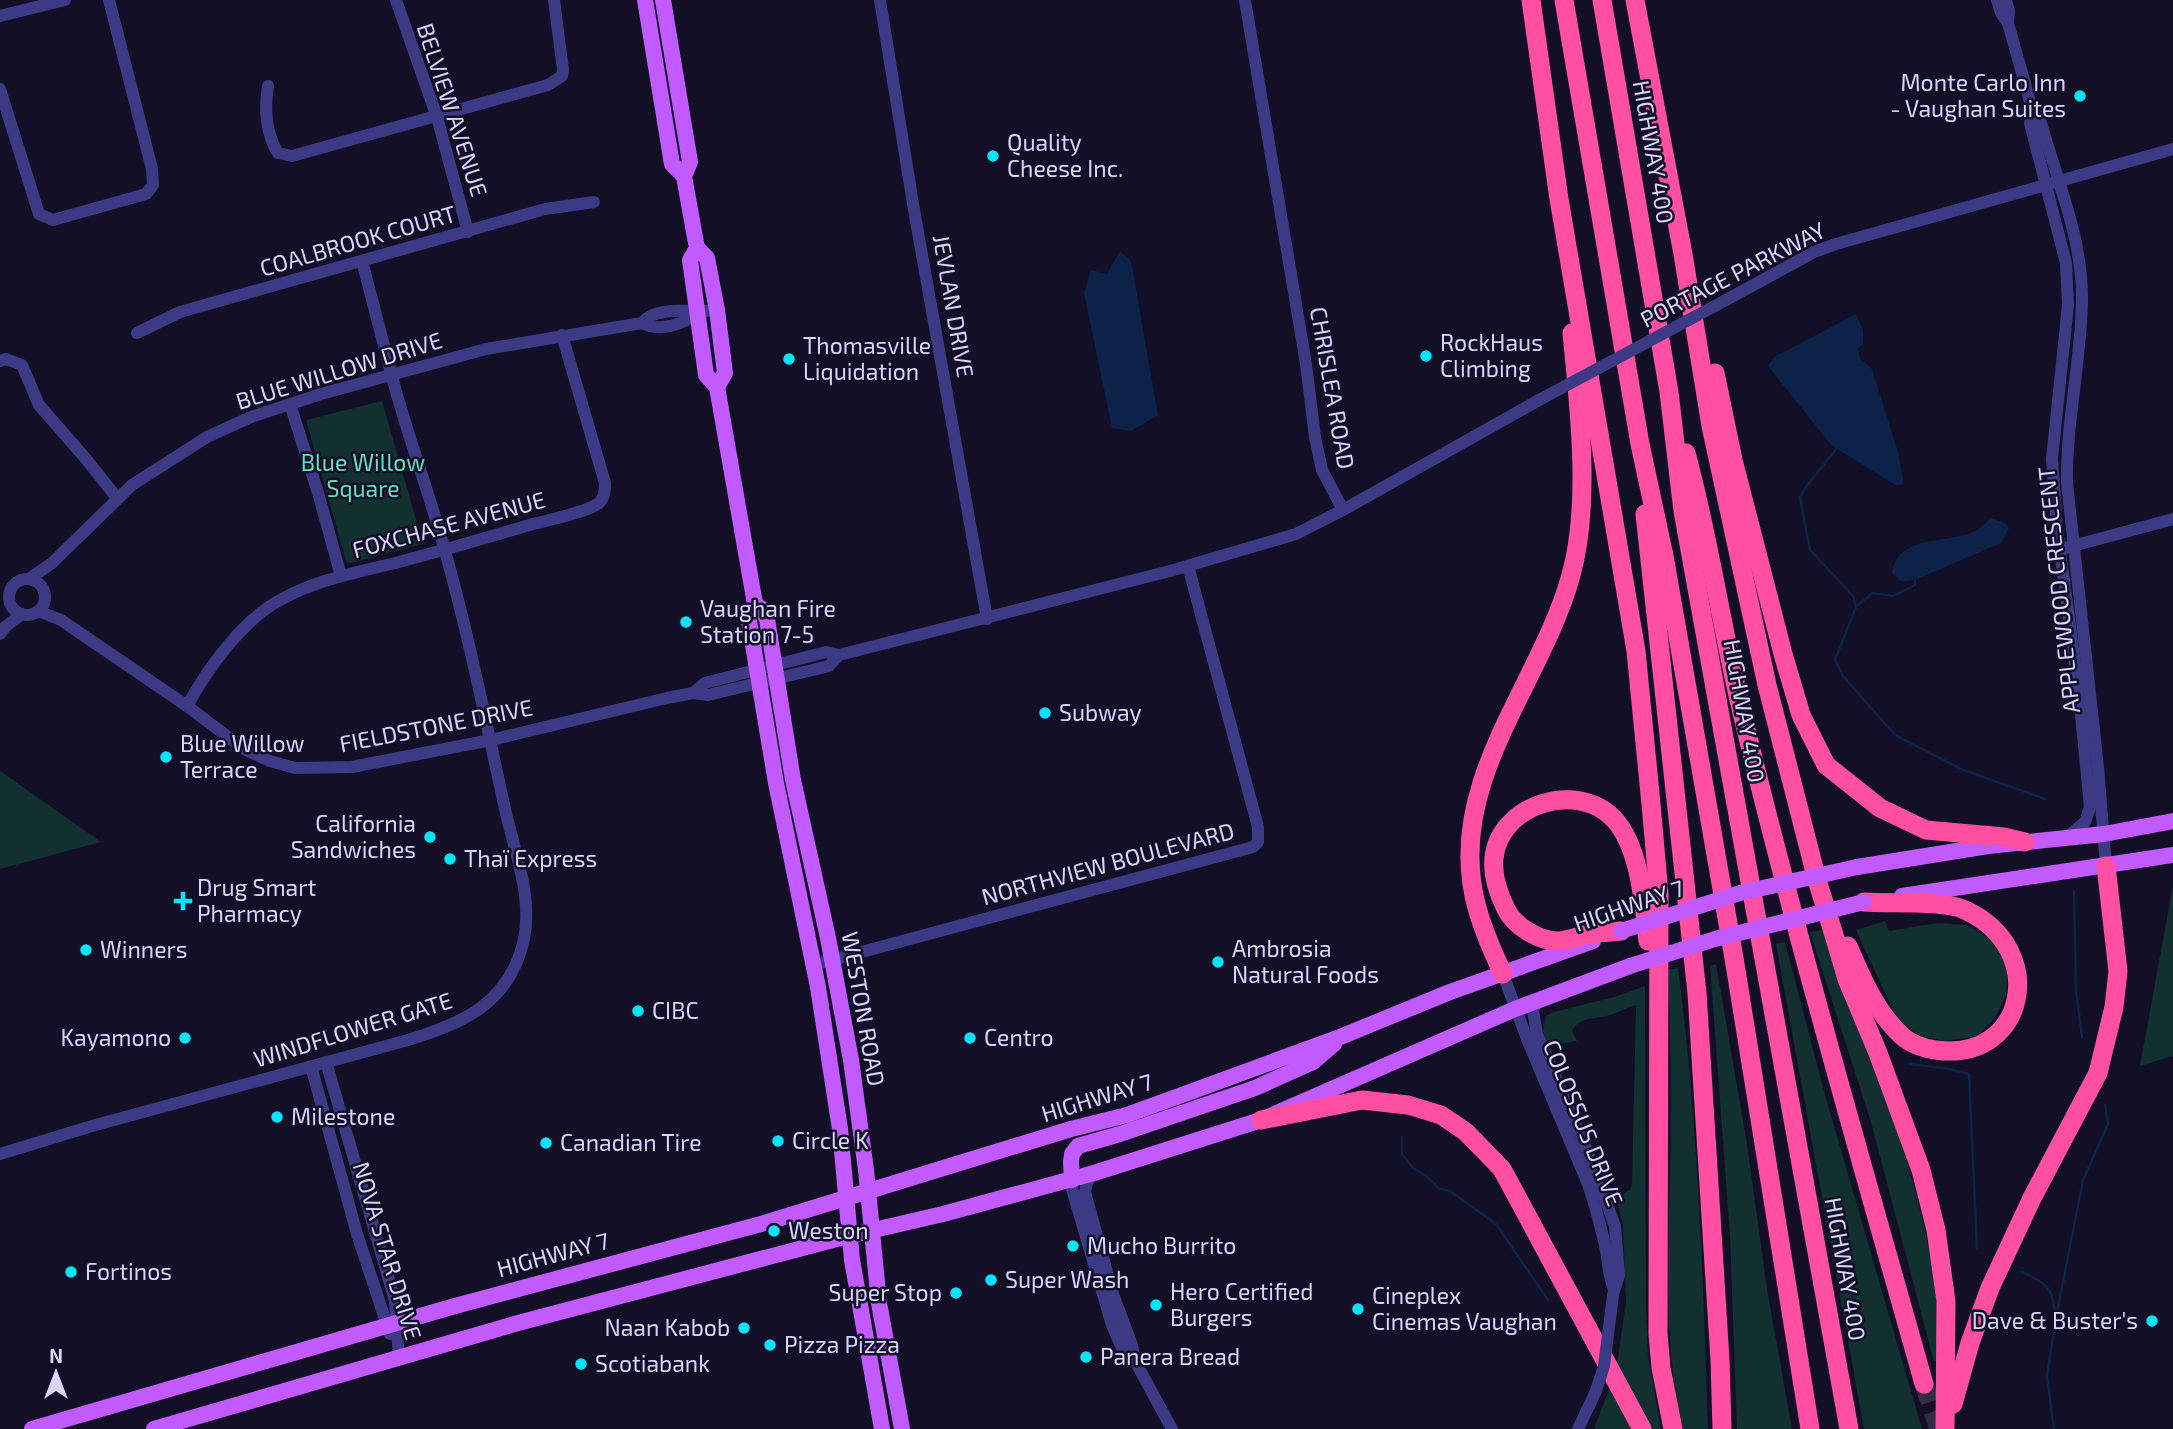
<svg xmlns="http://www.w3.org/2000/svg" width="2173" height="1429" font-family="'Exo 2',sans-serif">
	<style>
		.green { fill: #12302f }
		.water { fill: #0c2248 }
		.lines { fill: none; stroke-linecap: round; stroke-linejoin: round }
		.stream { stroke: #0c2248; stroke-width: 2.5 }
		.highway-tunnel { stroke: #312d47; stroke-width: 19; stroke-dasharray: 19 10; stroke-linecap: butt }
		.minor { stroke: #3d3a85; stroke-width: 12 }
		.major { stroke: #c25bff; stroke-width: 16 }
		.highway { stroke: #ff4fa3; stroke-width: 19 }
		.minor-bridge { stroke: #3d3a85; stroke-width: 12 }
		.major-bridge { stroke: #c25bff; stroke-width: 16 }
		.poi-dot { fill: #00e5ff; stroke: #130f26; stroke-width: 2.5 }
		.labels { text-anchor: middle; stroke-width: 5; stroke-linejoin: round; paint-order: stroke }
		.poi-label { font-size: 23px; fill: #d9d4ff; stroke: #130f26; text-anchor: start }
		.street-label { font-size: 23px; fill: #d9d4ff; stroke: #130f26 }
		.park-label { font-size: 23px; fill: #5fe0c0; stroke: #130f26 }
	</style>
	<rect width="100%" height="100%" fill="#130f26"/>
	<g class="green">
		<polygon points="382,401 423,544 347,564 306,420"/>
		<polygon points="0,771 101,842 0,869"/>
		<polygon points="2173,885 2173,1056 2140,1066"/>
		<polygon points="1885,921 1889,931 1937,923 1967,925 1995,942 2008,963 2006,996 1995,1018 1977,1036 1944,1041 1917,1035 1896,1017 1856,930"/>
		<path d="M1823,930C1866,1047 1924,1178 1937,1303C1939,1322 1936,1342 1936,1361L1934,1362L1871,1122L1810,932Z"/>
		<polygon points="1785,942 1825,1095 1922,1429 1864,1429 1776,944"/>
		<polygon points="1716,964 1747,1144 1767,1289 1792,1429 1737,1429 1730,1236 1710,966"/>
		<path d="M1678,968C1698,1121 1703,1275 1708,1429H1683C1659,1327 1671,1224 1671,1120C1672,1070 1669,1020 1668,970Z"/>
		<path d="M1645,986L1646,1309L1648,1357L1661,1429H1649L1617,1364L1626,1303L1623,1225L1616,1198L1630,1190L1632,1184L1636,1005C1625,1008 1614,1015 1602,1017C1589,1019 1579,1018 1572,1031L1577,1041L1548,1046L1543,1031L1546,1016L1554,1012L1614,997Z"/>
		<polygon points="1611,1384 1634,1429 1594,1429"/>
	</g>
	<g class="water">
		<polygon points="1120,251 1131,261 1158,415 1131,431 1112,428 1084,293 1091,270 1107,274"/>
		<polygon points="1856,314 1863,330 1863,344 1858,348 1860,359 1872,369 1898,452 1904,484 1897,486 1831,445 1768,366 1774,357"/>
		<path d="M1991,518L2005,523L2009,528L2001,543L1915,580L1902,581L1892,574C1897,534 1946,544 1973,532C1980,529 1986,523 1991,518Z"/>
	</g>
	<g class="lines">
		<g class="stream">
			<polyline points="1837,448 1806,487 1800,497 1810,550 1853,596 1856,607"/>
			<polyline points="1915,580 1915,585 1893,596 1872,593 1856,607 1835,660 1843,676 1895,735 1961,769 2045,799"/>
			<polyline points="2074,891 2076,990 2082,1037"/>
			<polyline points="1910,1064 1949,1069 1969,1074 1977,1249"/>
			<polyline points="1402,1137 1402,1154 1413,1168 1426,1176 1440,1189 1450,1191 1496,1224 1548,1300"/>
			<path d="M2022,1272C2048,1283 2054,1289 2055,1318"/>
			<polyline points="2054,1429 2047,1376 2055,1323 2083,1180 2108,1124 2105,1105"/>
		</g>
		<polyline class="highway-tunnel" points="1924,1384 1939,1429"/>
		<g class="minor">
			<polyline points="396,0 437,117 468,232"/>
			<polyline points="880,0 914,210 987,619"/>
			<polyline points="1245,0 1306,364 1315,437 1322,470 1343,510"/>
			<polyline points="1997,0 2001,13 2008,23"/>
			<polyline points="2006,0 2009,11 2008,23 2032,109 2030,123 2066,263 2068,305 2052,459 2057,528 2079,694 2090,807 2085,822 2067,837"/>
			<polyline points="0,16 65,0"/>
			<path d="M268,86C264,108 266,134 278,153L292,156L548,85L562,76L563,69L554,0"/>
			<polyline points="0,89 39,214 53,220 146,194 153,185 152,169 109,0"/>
			<path d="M2032,109L2040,119C2056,179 2083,238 2082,301C2081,362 2066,422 2067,483L2098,767L2106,866"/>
			<polyline points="1726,300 1814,252 1836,244 2173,149"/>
			<path d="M642,323C658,304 694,314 717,310"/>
			<polyline points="137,333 180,312 545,209 594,202"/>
			<polyline points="0,361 6,359 22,365 39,405 86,459 117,498"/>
			<polyline points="290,404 319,496 341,576"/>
			<polyline points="2065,548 2173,519"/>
			<path d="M29,579L52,563L132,485L207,437L251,417L321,394L486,349L642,323C659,332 683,325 697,313"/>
			<circle cx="27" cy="597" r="18"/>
			<polyline points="38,611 61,620 187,706 244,749 270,761 295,768 352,767 491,740 667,698 693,693 708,695 829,666 839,655"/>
			<polyline points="0,634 5,627 22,614"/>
			<polyline points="693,693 705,683 826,652 839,655 1170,571 1296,534 1343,510 1539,400"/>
			<path d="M187,706C208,668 243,619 282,599C318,579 360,572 399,562C444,550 489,537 533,524C549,520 588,512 599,503C605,498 605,489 605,483L562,335"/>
			<polyline points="813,965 1253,847 1258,842 1258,827 1188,566"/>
			<path d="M1503,974L1527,1039L1588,1184C1595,1204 1600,1224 1605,1245C1608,1260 1608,1274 1614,1290"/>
			<polyline points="1538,1000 1533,1010 1537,1034 1592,1163 1615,1226 1619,1275 1614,1291"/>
			<polyline points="326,1062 395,1301 399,1357"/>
			<polyline points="311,1066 357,1234 390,1334"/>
			<path d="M0,1154L92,1126L408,1040C464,1023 510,1003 524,939C533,897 514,850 505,809C486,723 469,636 445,551C430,495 409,440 394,384C383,343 373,302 362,261"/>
			<polyline points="1094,1173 1087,1182 1085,1192 1113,1294 1132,1345 1135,1361"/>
			<polyline points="1072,1180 1072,1189 1112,1325 1122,1348 1135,1361 1172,1429"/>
			<polyline points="1578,1429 1596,1391"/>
		</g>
		<g class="major">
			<polyline points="645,0 672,164 684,176 694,232 697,248 690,260 706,375 717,387 755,604 748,615 776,783 818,987 840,1129 852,1260 882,1429"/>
			<polyline points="663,0 690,162 684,176"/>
			<polyline points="697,248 707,258 717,310 725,373 717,387"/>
			<polyline points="755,604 762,609 767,619 793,780 828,938 851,1060 866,1170 879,1303 902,1429"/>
			<polyline points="1857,867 1988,846 2104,834 2173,821"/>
			<polyline points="1902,896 2173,855"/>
			<polyline points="1072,1180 1071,1162 1072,1154 1078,1146 1120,1134 1255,1088 1313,1062 1334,1044"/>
			<polyline points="32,1429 455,1306 761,1224 1071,1129 1127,1115 1340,1037 1450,992 1593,941"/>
			<polyline points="154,1429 518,1323 848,1236 943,1214 1094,1173 1261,1120 1515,1009 1630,966"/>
		</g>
		<g class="highway">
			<polyline points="1531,0 1559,199 1636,651 1651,804 1659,894 1658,1334 1661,1368 1673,1429"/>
			<polyline points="1564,0 1640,444 1664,556 1734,958 1810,1429"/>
			<polyline points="1602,0 1669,392 1683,511 1849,1429"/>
			<polyline points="1635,0 1683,254 1711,426 1767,685 1817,880 1834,935 1847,979 1878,1053 1921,1170 1936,1230 1946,1301 1945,1429"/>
			<polyline points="1715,373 1733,460 1783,654 1801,715 1826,765 1880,808 1926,830 2004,837 2025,842"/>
			<path d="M1686,453C1710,541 1722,632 1744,721C1798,944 1862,1164 1924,1384"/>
			<polyline points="1645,514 1697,993 1720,1360 1722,1429"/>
			<path d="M1621,931C1609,932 1596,933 1584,935C1576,937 1567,941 1558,941C1539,941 1514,926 1506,909C1498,893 1492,876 1494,858C1499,804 1578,780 1614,819C1640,847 1644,905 1648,941"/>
			<path d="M1848,946C1862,979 1876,1012 1902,1036C1911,1044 1925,1049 1936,1050C2026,1063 2050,949 1965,910C1944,900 1889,904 1864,902"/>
			<path d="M1503,974C1490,946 1476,914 1472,884C1455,772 1543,678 1571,575C1591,504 1579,406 1572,333"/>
			<polyline points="1261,1120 1362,1100 1408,1105 1441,1115 1466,1132 1502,1169 1642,1429"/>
			<polyline points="1953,1404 1970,1343 1990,1288 2032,1198 2098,1073 2114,1007 2118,971 2106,866"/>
		</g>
		<g class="minor-bridge">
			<polyline points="1539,400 1726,300"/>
			<polyline points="1596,1391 1604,1366 1613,1295"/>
		</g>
		<g class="major-bridge">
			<polyline points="1621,931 1740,893 1857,867"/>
			<polyline points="1630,966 1715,939 1864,902"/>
		</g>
	</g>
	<g class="poi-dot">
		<circle cx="2080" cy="96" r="7"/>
		<circle cx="993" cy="156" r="7"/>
		<circle cx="1426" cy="356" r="7"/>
		<circle cx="789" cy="359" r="7"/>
		<circle cx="686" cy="622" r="7"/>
		<circle cx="1045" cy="713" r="7"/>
		<circle cx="166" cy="757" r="7"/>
		<circle cx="430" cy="837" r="7"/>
		<circle cx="450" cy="859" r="7"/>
		<path d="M179.5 890.5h7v7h7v7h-7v7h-7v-7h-7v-7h7z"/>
		<circle cx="86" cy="950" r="7"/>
		<circle cx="1218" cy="962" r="7"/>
		<circle cx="638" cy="1011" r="7"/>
		<circle cx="185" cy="1038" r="7"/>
		<circle cx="970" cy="1038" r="7"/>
		<circle cx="277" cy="1117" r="7"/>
		<circle cx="778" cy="1141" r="7"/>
		<circle cx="546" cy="1143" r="7"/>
		<circle cx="774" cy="1231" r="7"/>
		<circle cx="1073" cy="1246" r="7"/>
		<circle cx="71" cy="1272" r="7"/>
		<circle cx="991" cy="1280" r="7"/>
		<circle cx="956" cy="1293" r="7"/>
		<circle cx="1156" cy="1305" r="7"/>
		<circle cx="1358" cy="1309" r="7"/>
		<circle cx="2152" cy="1321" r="7"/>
		<circle cx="744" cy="1328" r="7"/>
		<circle cx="770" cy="1345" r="7"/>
		<circle cx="1086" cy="1357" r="7"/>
		<circle cx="581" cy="1364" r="7"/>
	</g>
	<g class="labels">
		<g class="poi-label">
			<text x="2066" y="91" text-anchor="end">Monte Carlo Inn<tspan x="2066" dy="26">- Vaughan Suites</tspan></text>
			<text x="1007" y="151">Quality<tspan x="1007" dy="26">Cheese Inc.</tspan></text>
			<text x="1440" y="351">RockHaus<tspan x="1440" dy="26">Climbing</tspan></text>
			<text x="803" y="354">Thomasville<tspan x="803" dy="26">Liquidation</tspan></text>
			<text x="700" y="617">Vaughan Fire<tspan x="700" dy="26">Station 7-5</tspan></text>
			<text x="1059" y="721">Subway</text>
			<text x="180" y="752">Blue Willow<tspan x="180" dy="26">Terrace</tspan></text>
			<text x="416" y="832" text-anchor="end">California<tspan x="416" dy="26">Sandwiches</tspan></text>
			<text x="464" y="867">Thaï Express</text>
			<text x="197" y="896">Drug Smart<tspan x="197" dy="26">Pharmacy</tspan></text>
			<text x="1232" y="957">Ambrosia<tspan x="1232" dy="26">Natural Foods</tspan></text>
			<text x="100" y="958">Winners</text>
			<text x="652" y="1019">CIBC</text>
			<text x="171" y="1046" text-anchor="end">Kayamono</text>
			<text x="984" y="1046">Centro</text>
			<text x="291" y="1125">Milestone</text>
			<text x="792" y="1149">Circle K</text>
			<text x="560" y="1151">Canadian Tire</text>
			<text x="788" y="1239">Weston</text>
			<text x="1087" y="1254">Mucho Burrito</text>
			<text x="85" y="1280">Fortinos</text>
			<text x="1005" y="1288">Super Wash</text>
			<text x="1170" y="1300">Hero Certified<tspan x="1170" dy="26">Burgers</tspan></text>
			<text x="942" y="1301" text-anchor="end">Super Stop</text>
			<text x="1372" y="1304">Cineplex<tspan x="1372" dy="26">Cinemas Vaughan</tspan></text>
			<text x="2138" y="1329" text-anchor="end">Dave &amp; Buster's</text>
			<text x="730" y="1336" text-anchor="end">Naan Kabob</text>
			<text x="784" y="1353">Pizza Pizza</text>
			<text x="1100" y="1365">Panera Bread</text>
			<text x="595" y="1372">Scotiabank</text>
		</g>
		<g class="street-label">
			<text transform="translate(452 110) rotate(72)" y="8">BELVIEW AVENUE</text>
			<text transform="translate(1653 152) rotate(80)" y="8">HIGHWAY 400</text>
			<text transform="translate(358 241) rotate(-16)" y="8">COALBROOK COURT</text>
			<text transform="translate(1733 275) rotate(-27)" y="8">PORTAGE PARKWAY</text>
			<text transform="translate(953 306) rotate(80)" y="8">JEVLAN DRIVE</text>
			<text transform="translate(339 371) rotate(-17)" y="8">BLUE WILLOW DRIVE</text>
			<text transform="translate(1332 388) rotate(80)" y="8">CHRISLEA ROAD</text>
			<text transform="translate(449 525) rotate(-15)" y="8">FOXCHASE AVENUE</text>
			<text transform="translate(2059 590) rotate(-96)" y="8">APPLEWOOD CRESCENT</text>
			<text transform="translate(1744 711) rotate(80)" y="8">HIGHWAY 400</text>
			<text transform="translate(436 726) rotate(-11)" y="8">FIELDSTONE DRIVE</text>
			<text transform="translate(1108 864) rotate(-15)" y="8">NORTHVIEW BOULEVARD</text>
			<text transform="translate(1629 906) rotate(-19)" y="8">HIGHWAY 7</text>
			<text transform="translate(863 1009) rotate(80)" y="8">WESTON ROAD</text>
			<text transform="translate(353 1030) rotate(-17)" y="8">WINDFLOWER GATE</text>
			<text transform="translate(1097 1098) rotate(-17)" y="8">HIGHWAY 7</text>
			<text transform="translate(1583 1123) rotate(68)" y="8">COLOSSUS DRIVE</text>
			<text transform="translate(387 1251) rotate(73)" y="8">NOVA STAR DRIVE</text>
			<text transform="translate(553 1255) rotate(-15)" y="8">HIGHWAY 7</text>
			<text transform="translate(1845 1269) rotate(80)" y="8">HIGHWAY 400</text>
		</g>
		<g class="park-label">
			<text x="363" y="471">Blue Willow<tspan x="363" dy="26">Square</tspan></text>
		</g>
	</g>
	<g transform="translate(56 1373)" stroke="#130f26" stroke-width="5" paint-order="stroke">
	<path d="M0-5L12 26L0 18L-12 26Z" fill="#d9d4ff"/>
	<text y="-10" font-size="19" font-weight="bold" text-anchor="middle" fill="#d9d4ff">N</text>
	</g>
</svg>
